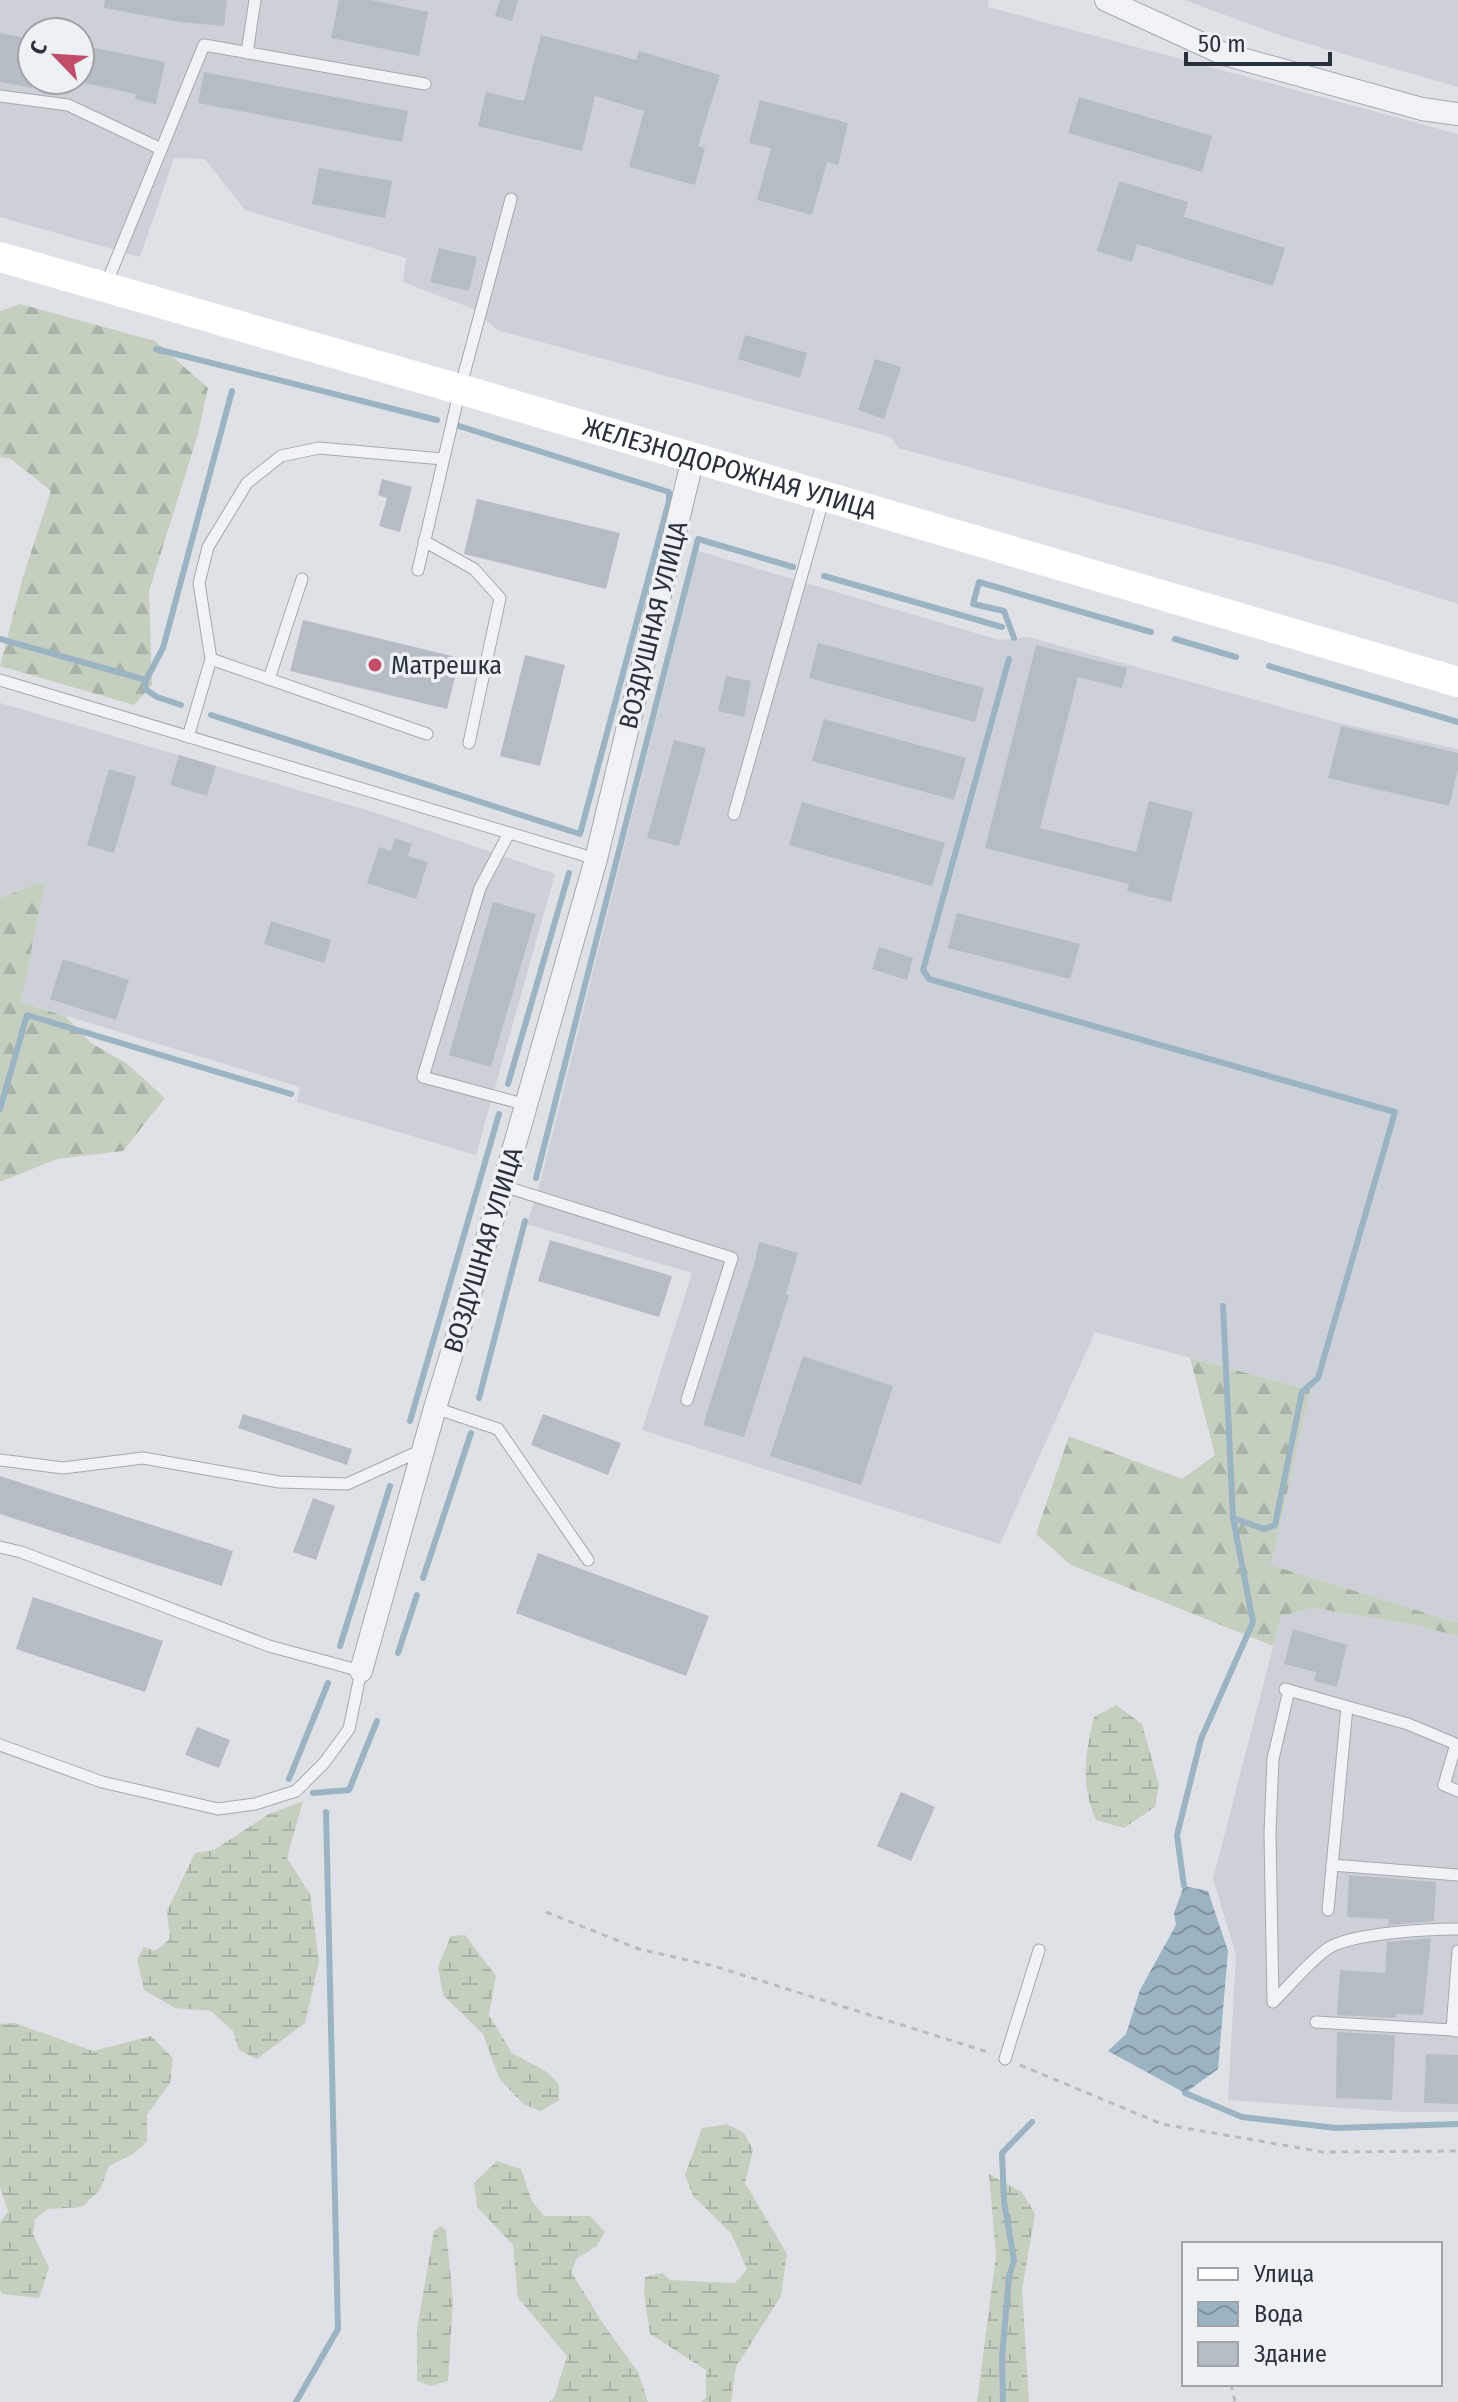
<svg xmlns="http://www.w3.org/2000/svg" width="1458" height="2402" font-family="'Fira Sans Condensed',sans-serif">
	<style>
		.built { fill: #ccd1d8; fill-rule: evenodd }
		.forest { fill: url(#forest-firs) }
		.wetland { fill: url(#wetland-marsh) }
		.water { fill: url(#water-waves) }
		.lines { fill: none; stroke-linecap: round; stroke-linejoin: round }
		.stream { stroke: #9cb3c3; stroke-width: 6 }
		.building { fill: #b6bcc3 }
		.service-casing { stroke: #a4a9b0; stroke-width: 13 }
		.minor-casing { stroke: #a4a9b0; stroke-width: 24 }
		.path { stroke: #b8bcc1; stroke-width: 3; stroke-dasharray: 6 6; stroke-linecap: butt }
		.service { stroke: #f0f2f5; stroke-width: 11 }
		.minor { stroke: #f0f2f5; stroke-width: 22 }
		.secondary { stroke: #fff; stroke-width: 30 }
		.poi-dot { fill: #c24d69; stroke: #edf1f4; stroke-width: 3 }
		.labels { text-anchor: middle; stroke-width: 7; stroke-linejoin: round; paint-order: stroke }
		.street-label { font-size: 26px; fill: #29313c; stroke: #edf1f4 }
		.poi-label { font-size: 26px; fill: #29313c; stroke: #edf1f4; text-anchor: start }
	</style>
	<defs>
		<pattern id="forest-firs" width="22" height="20" patternUnits="userSpaceOnUse" patternTransform="scale(2)"><rect width="22" height="20" fill="#c5cfc0"/><path d="M5 1l3.5 6h-7zM16 11l3.5 6h-7z" fill="#a9b2a6"/></pattern>
		<pattern id="wetland-marsh" width="20" height="14" patternUnits="userSpaceOnUse" patternTransform="scale(2)"><rect width="20" height="14" fill="#c5cfc0"/><path d="M1 5h8M5 5V1M11 12h8M15 12V8" fill="none" stroke="#a9b2a6"/></pattern>
		<pattern id="water-waves" width="16" height="10" patternUnits="userSpaceOnUse" patternTransform="scale(2)"><rect width="16" height="10" fill="#9cb3c3"/><path d="M0 5q4-4 8 0t8 0" fill="none" stroke="#7f92a0"/></pattern>
	</defs>
	<rect width="100%" height="100%" fill="#dee2e6"/>
	<g class="built">
		<path d="M0,0H989L988,7L1458,134V604L1341,567L898,448L891,437L497,330L474,309L403,282L406,258L245,210L205,159L174,158L140,257L0,217ZM32,32H80V80H32Z"/>
		<polygon points="1184,0 1458,0 1458,87 1285,37"/>
		<polygon points="698,551 999,640 1028,637 1339,723 1458,749 1458,1623 1271,1565 1310,1390 1095,1332 1000,1544 642,1430 692,1273 527,1224 541,1179"/>
		<polygon points="0,703 380,814 555,874 476,1155 297,1102 300,1087 21,1002 44,882 0,898"/>
		<polygon points="1313,1608 1415,1625 1458,1636 1458,2112 1401,2112 1228,2100 1236,1955 1213,1879 1281,1616"/>
	</g>
	<g class="forest">
		<polygon points="20,304 155,341 208,388 198,434 149,591 152,685 134,705 0,666 23,577 51,491 11,459 0,457 0,311"/>
		<polygon points="45,881 21,1002 65,1016 91,1043 126,1063 165,1098 123,1151 57,1159 0,1182 0,898"/>
		<polygon points="1190,1358 1310,1390 1271,1565 1458,1623 1458,1636 1415,1625 1313,1608 1281,1616 1273,1646 1071,1565 1036,1534 1069,1436 1182,1479 1215,1455"/>
	</g>
	<g class="wetland">
		<path d="M1116,1705L1142,1724L1159,1785L1155,1807L1124,1828L1096,1820C1080,1784 1085,1754 1094,1717Z"/>
		<polygon points="303,1801 287,1858 310,1894 319,1962 305,2023 257,2059 239,2050 233,2031 211,2011 175,2008 144,1990 137,1959 144,1947 155,1951 170,1939 167,1911 195,1853 214,1850 269,1814"/>
		<polygon points="465,1935 496,1976 489,2015 512,2053 547,2072 559,2084 559,2100 541,2111 523,2104 499,2078 483,2034 443,1995 438,1967 451,1936"/>
		<polygon points="15,2023 93,2051 151,2036 173,2058 170,2083 147,2115 147,2142 133,2154 109,2166 100,2190 82,2207 48,2209 35,2219 33,2234 49,2268 39,2298 2,2294 0,2290 0,2223 8,2211 0,2187 0,2024"/>
		<polygon points="727,2124 744,2133 753,2150 745,2183 787,2254 781,2296 736,2367 731,2402 701,2402 706,2398 706,2370 650,2334 644,2293 645,2277 662,2273 670,2280 735,2283 747,2269 731,2233 693,2196 685,2175 702,2128"/>
		<polygon points="497,2161 521,2169 532,2201 544,2216 590,2216 605,2232 597,2246 576,2259 572,2273 604,2325 638,2372 648,2402 549,2402 554,2398 567,2356 518,2298 513,2245 477,2207 474,2183"/>
		<polygon points="989,2174 1022,2192 1035,2214 1022,2290 1029,2402 977,2402 996,2256"/>
		<polygon points="441,2226 446,2230 453,2301 448,2381 431,2386 417,2381 417,2329 434,2231"/>
	</g>
	<polygon class="water" points="1184,1886 1208,1891 1228,1951 1218,2069 1185,2093 1108,2051 1126,2034 1140,1990 1176,1925 1174,1913"/>
	<g class="lines">
		<g class="stream">
			<polyline points="156,349 437,420"/>
			<polyline points="824,576 1002,627"/>
			<polyline points="1014,638 1004,611 973,604 979,582 1151,632"/>
			<polyline points="0,639 146,680"/>
			<polyline points="1175,639 1236,657"/>
			<polyline points="1009,659 923,970 929,979 1395,1112 1318,1378 1302,1392 1275,1525 1264,1529 1233,1518"/>
			<polyline points="1269,666 1458,722"/>
			<polyline points="181,705 157,697 145,689 146,680 163,648 232,391"/>
			<polyline points="211,715 580,834 669,501 669,492 459,426"/>
			<polyline points="508,1084 569,873"/>
			<polyline points="0,1109 27,1015 291,1094"/>
			<polyline points="536,1178 698,539 793,567"/>
			<polyline points="479,1398 525,1221"/>
			<polyline points="410,1421 499,1114"/>
			<polyline points="423,1578 471,1433"/>
			<polyline points="340,1646 390,1486"/>
			<polyline points="398,1653 417,1595"/>
			<polyline points="289,1779 328,1683"/>
			<polyline points="313,1793 349,1790 377,1721"/>
			<polyline points="1184,1886 1177,1835 1201,1739 1253,1622 1233,1518 1223,1306"/>
			<polyline points="1185,2093 1242,2117 1336,2128 1458,2124"/>
			<polyline points="296,2402 338,2329 326,1812"/>
			<polyline points="1003,2402 1002,2357 1009,2277 1014,2260 1004,2201 1002,2153 1032,2122"/>
		</g>
	</g>
	<g class="building">
		<polygon points="105,0 227,0 224,26 180,22 104,8"/>
		<polygon points="339,0 371,0 428,12 419,56 331,38"/>
		<polygon points="500,0 518,0 512,21 495,16"/>
		<polygon points="0,33 32,39 32,88 0,82"/>
		<polygon points="541,35 636,60 639,51 720,75 698,146 705,148 695,185 629,167 644,111 595,96 582,151 478,126 486,92 524,101"/>
		<polygon points="80,45 165,62 156,104 135,99 136,94 80,82"/>
		<polygon points="204,72 408,111 402,142 198,103"/>
		<polygon points="1079,97 1212,136 1202,172 1068,133"/>
		<polygon points="760,100 848,123 838,165 827,162 812,215 757,200 771,148 749,143"/>
		<polygon points="319,168 392,181 385,218 312,204"/>
		<polygon points="1119,181 1188,202 1184,217 1285,248 1273,286 1137,244 1132,262 1097,251"/>
		<polygon points="439,248 477,257 469,291 430,282"/>
		<polygon points="745,335 807,353 800,378 738,359"/>
		<polygon points="875,359 901,367 884,419 858,410"/>
		<polygon points="382,479 412,487 400,532 379,526 387,498 378,495"/>
		<polygon points="477,499 620,533 606,589 464,554"/>
		<polygon points="303,620 460,658 447,709 290,671"/>
		<polygon points="818,643 984,688 975,722 809,678"/>
		<polygon points="1036,645 1127,668 1122,688 1078,677 1040,828 1136,852 1149,801 1193,812 1171,902 1127,891 1129,884 985,848"/>
		<polygon points="525,655 565,665 540,766 500,756"/>
		<polygon points="726,676 751,681 744,717 718,711"/>
		<polygon points="824,719 966,758 954,800 812,761"/>
		<polygon points="1341,726 1458,753 1458,769 1449,806 1328,778"/>
		<polygon points="674,740 706,748 679,846 647,838"/>
		<polygon points="179,755 216,766 207,796 170,785"/>
		<polygon points="109,769 136,777 114,853 87,845"/>
		<polygon points="802,802 945,843 932,886 789,845"/>
		<polygon points="395,838 412,844 408,856 428,862 416,899 367,883 379,847 391,851"/>
		<polygon points="493,902 536,914 491,1067 449,1055"/>
		<polygon points="957,913 1080,944 1070,979 948,948"/>
		<polygon points="271,921 331,940 324,963 264,944"/>
		<polygon points="879,947 913,958 907,980 872,969"/>
		<polygon points="63,959 129,980 116,1020 50,999"/>
		<polygon points="550,1240 672,1276 659,1317 538,1281"/>
		<polygon points="759,1242 798,1253 786,1294 789,1295 744,1437 703,1425 754,1265"/>
		<polygon points="803,1356 893,1386 861,1485 770,1456"/>
		<polygon points="243,1414 352,1449 347,1465 238,1428"/>
		<polygon points="543,1414 621,1443 608,1475 531,1445"/>
		<polygon points="0,1476 233,1551 222,1586 0,1514"/>
		<polygon points="313,1498 335,1506 316,1560 293,1552"/>
		<polygon points="538,1553 709,1616 686,1676 516,1613"/>
		<polygon points="33,1597 163,1641 145,1692 16,1649"/>
		<polygon points="1293,1629 1347,1645 1337,1687 1314,1681 1316,1672 1284,1664"/>
		<polygon points="197,1727 230,1740 219,1768 185,1755"/>
		<polygon points="901,1792 935,1807 911,1861 877,1846"/>
		<polygon points="1349,1875 1436,1882 1434,1921 1388,1925 1389,1919 1347,1917"/>
		<polygon points="1431,1938 1423,2015 1396,2014 1396,2018 1337,2015 1340,1970 1385,1973 1387,1942"/>
		<polygon points="1337,2032 1395,2035 1392,2100 1336,2098"/>
		<polygon points="1426,2054 1458,2055 1458,2104 1424,2103"/>
	</g>
	<g class="lines">
		<g class="service-casing">
			<g id="service">
				<polyline points="247,53 255,0"/>
				<polyline points="0,96 68,105 161,149"/>
				<polyline points="105,287 204,45 425,84"/>
				<polyline points="424,541 474,569 500,598 469,743"/>
				<polyline points="418,570 460,389 511,199"/>
				<polyline points="211,659 199,583 208,547 247,483 281,456 319,448 443,459"/>
				<polyline points="269,679 302,579"/>
				<polyline points="0,680 596,859"/>
				<polyline points="188,737 211,659 427,734"/>
				<polyline points="734,814 824,497"/>
				<polyline points="509,833 480,888 423,1077 527,1105"/>
				<polyline points="503,1186 732,1258 687,1400"/>
				<polyline points="435,1408 498,1429 588,1560"/>
				<polyline points="0,1460 63,1468 143,1458 279,1482 347,1484 422,1450"/>
				<polyline points="0,1547 21,1552 269,1646 361,1671 349,1729 324,1763 296,1791 255,1804 218,1809 102,1782 0,1745"/>
				<polyline points="1285,1689 1408,1724 1456,1744 1444,1785 1458,1791"/>
				<path d="M1289,1690L1273,1759L1270,1833L1273,2002C1289,1986 1310,1961 1327,1949C1350,1933 1429,1929 1458,1929"/>
				<polyline points="1332,1865 1458,1875"/>
				<polyline points="1328,1910 1347,1707"/>
				<polyline points="1316,2022 1452,2030"/>
				<polyline points="1457,2031 1452,2030 1458,1951"/>
				<polyline points="1005,2059 1039,1950"/>
			</g>
		</g>
		<g class="minor-casing">
			<g id="minor">
				<polyline points="1106,0 1224,54 1422,109 1458,114"/>
				<polyline points="361,1671 435,1408 503,1186 596,859 693,458"/>
			</g>
		</g>
		<g class="path">
			<polyline points="546,1912 639,1949 714,1966 991,2053"/>
			<polyline points="1020,2065 1162,2124 1323,2152 1458,2151"/>
			<polyline points="1231,2384 1235,2402"/>
		</g>
		<use href="#service" class="service"/>
		<use href="#minor" class="minor"/>
		<path class="secondary" id="s1" d="M0,257L473,393L1458,682"/>
	</g>
	<circle class="poi-dot" cx="375" cy="665" r="8"/>
	<g class="labels">
		<g class="street-label">
			<text dy="9" stroke="none"><textPath href="#s1" startOffset="760">ЖЕЛЕЗНОДОРОЖНАЯ УЛИЦА</textPath></text>
			<text transform="translate(653 625) rotate(-76)" y="9">ВОЗДУШНАЯ УЛИЦА</text>
			<text transform="translate(483 1250) rotate(-73)" y="9">ВОЗДУШНАЯ УЛИЦА</text>
		</g>
		<g class="poi-label">
			<text x="391" y="674">Матрешка</text>
		</g>
	</g>
	<rect x="1182" y="2242" width="260" height="144" fill="#edf1f4" stroke="#9fa4aa" stroke-width="2"/>
	<rect x="1198" y="2268" width="40" height="12" fill="#ffffff" stroke="#9fa4aa" stroke-width="2"/>
	<text x="1254" y="2282" font-size="24" fill="#29313c">Улица</text>
	<rect x="1198" y="2302" width="40" height="24" fill="url(#water-waves)" stroke="#9fa4aa" stroke-width="2"/>
	<text x="1254" y="2322" font-size="24" fill="#29313c">Вода</text>
	<rect x="1198" y="2342" width="40" height="24" fill="#b6bcc3" stroke="#9fa4aa" stroke-width="2"/>
	<text x="1254" y="2362" font-size="24" fill="#29313c">Здание</text>
	<g transform="translate(56 56) rotate(295)"><circle r="38" fill="#edf1f4" stroke="#9fa4aa" stroke-width="2"/>
	<path d="M0-6L14 30L0 20L-14 30Z" fill="#c24d69"/>
	<text y="-12" font-size="22" font-weight="bold" text-anchor="middle" fill="#29313c">С</text>
	</g>
	<path d="M1186 52v12h144v-12" fill="none" stroke="#29313c" stroke-width="4"/>
	<text x="1198" y="52" font-size="24" fill="#29313c" stroke="#edf1f4" stroke-width="6" paint-order="stroke">50 m</text>
</svg>
